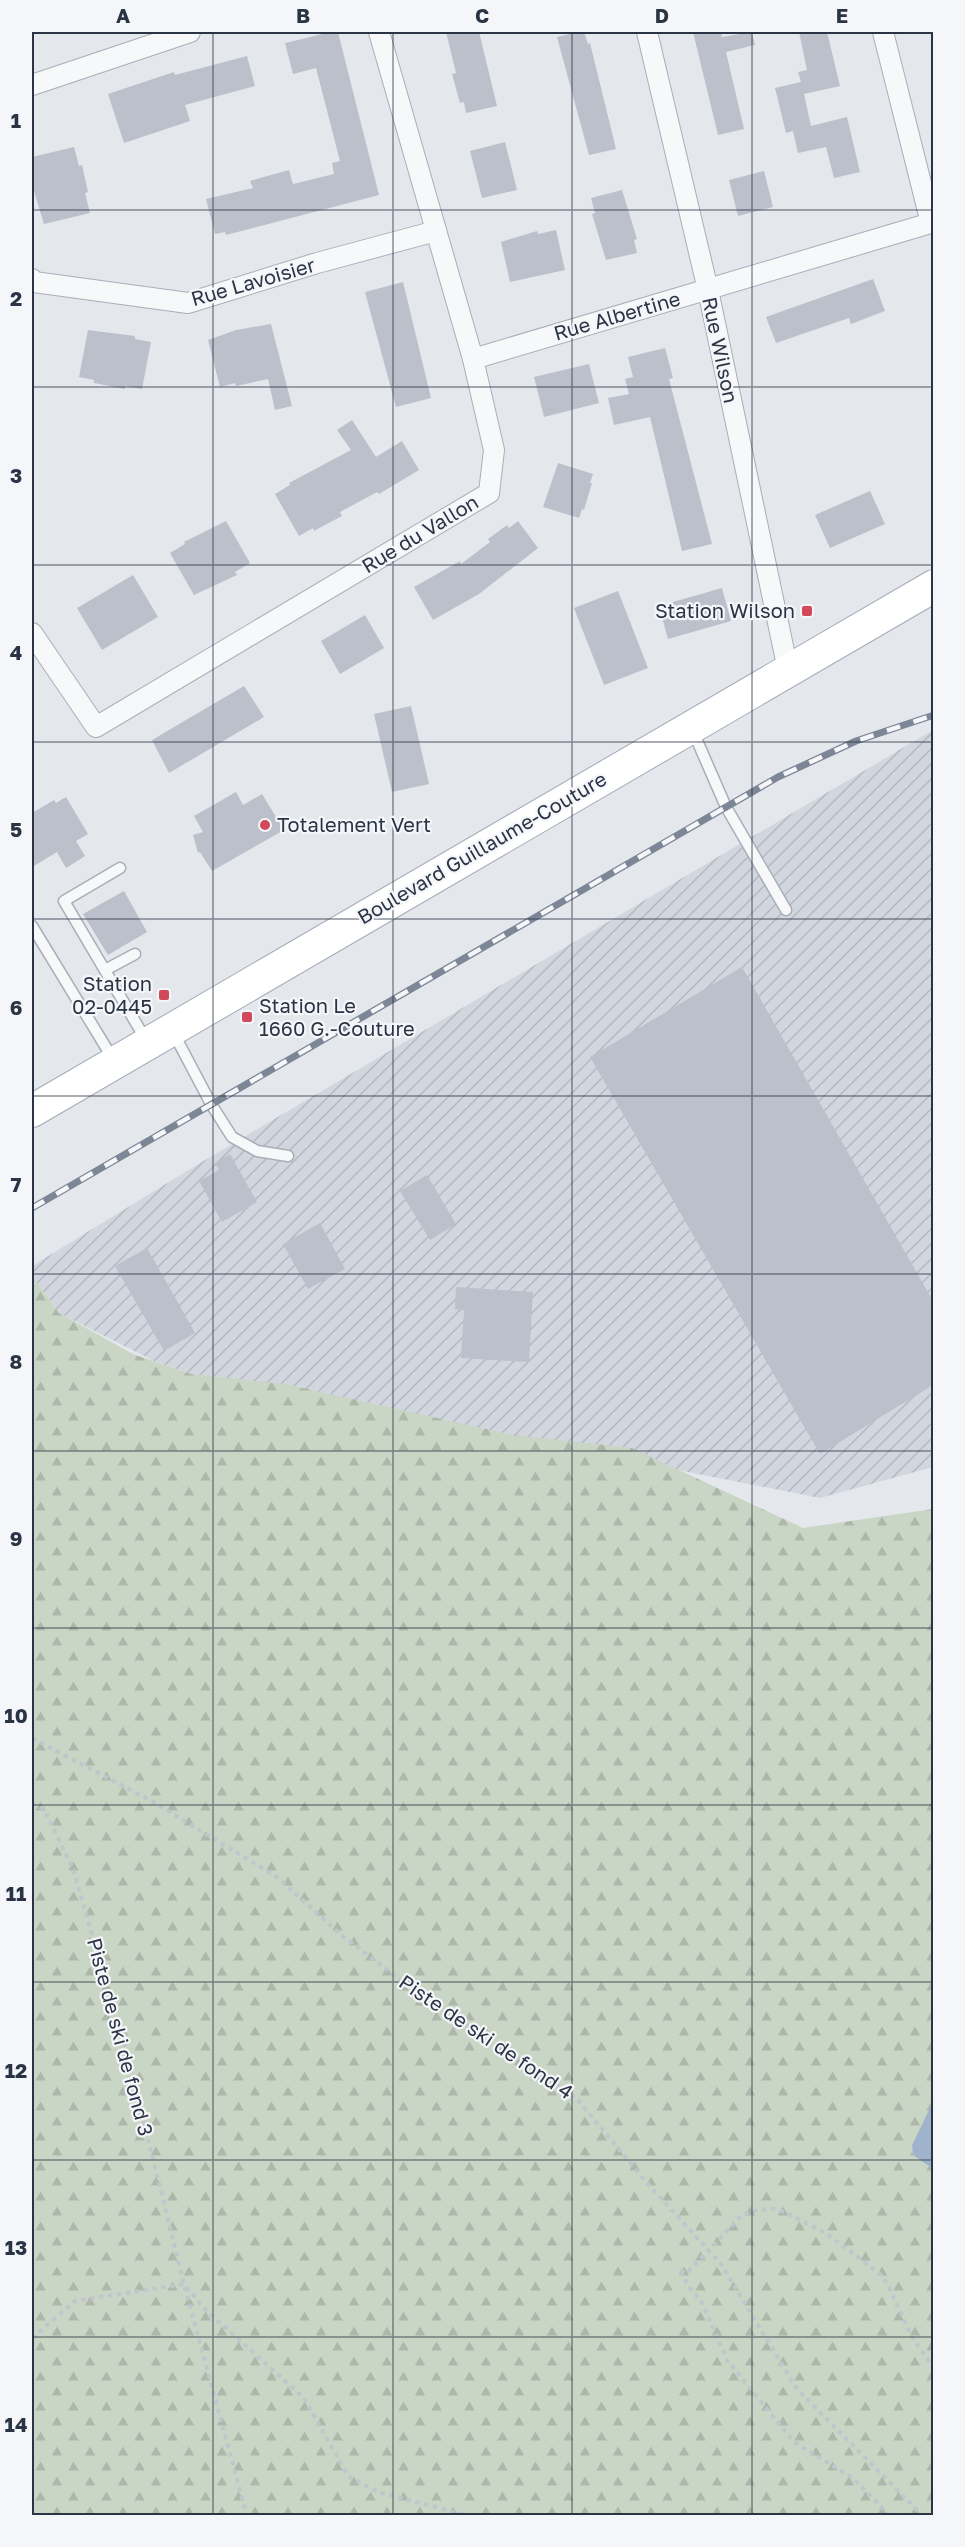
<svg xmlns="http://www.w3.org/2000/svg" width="965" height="2547" font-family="'Golos Text',sans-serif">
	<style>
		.industrial { fill: url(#industrial-furrows) }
		.forest { fill: url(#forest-firs) }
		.water { fill: #9fb4cc }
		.building { fill: #bbc0ca }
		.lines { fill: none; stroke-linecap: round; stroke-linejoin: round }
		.lane-casing { stroke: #a9aeb7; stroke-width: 13 }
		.street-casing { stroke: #a9aeb7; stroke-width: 22 }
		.primary-casing { stroke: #a3abb8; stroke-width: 34 }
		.path { stroke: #c2c5cb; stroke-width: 4; stroke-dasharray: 4.5 4.5; stroke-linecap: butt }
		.lane { stroke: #f7f8fa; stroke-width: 10 }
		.street { stroke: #f7f8fa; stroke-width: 20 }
		.primary { stroke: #fff; stroke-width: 32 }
		.rail-casing { stroke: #7d8696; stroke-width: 7 }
		.rail { stroke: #f4f6f9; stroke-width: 4.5; stroke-dasharray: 14; stroke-linecap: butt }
		.grid { fill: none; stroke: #2b3445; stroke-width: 1.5; stroke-opacity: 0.55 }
		.poi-dot { fill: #d1495b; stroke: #f4f6f9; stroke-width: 2 }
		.labels { text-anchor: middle; stroke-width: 4.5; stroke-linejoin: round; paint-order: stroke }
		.street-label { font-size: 20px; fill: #2b3445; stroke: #f4f6f9 }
		.poi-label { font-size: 20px; fill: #2b3445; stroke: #f4f6f9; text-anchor: end }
		.neatline { fill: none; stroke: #2b3445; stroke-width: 2 }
		.grid-label { font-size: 20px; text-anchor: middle; font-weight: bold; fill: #2b3445 }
	</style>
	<defs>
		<pattern id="industrial-furrows" width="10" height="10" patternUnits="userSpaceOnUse" patternTransform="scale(1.5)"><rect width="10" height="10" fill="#d2d6de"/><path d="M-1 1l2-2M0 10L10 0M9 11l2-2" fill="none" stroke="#b4b8c0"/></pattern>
		<pattern id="forest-firs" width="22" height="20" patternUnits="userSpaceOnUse" patternTransform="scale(1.5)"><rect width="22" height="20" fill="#c9d6c5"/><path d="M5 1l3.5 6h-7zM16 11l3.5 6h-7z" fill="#adb8ab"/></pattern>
	</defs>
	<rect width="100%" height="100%" fill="#e4e7ec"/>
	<polygon class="industrial" points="933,730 933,1467 820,1498 191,1374 154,1361 59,1313 32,1276 32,1266 205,1160"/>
	<polygon class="forest" points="32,1276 59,1313 133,1354 191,1374 285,1384 513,1435 632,1448 803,1528 933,1509 934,2102 912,2145 913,2155 933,2169 933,2515 32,2515"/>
	<polygon class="water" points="933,2102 933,2169 913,2155 912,2145"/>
	<g class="building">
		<polygon points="331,32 338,32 379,195 226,235 225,232 215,234 206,199 253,188 250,181 289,170 293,184 334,174 332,163 340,161 316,68 293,74 285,43"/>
		<polygon points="446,32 479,32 497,106 466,113 464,102 460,103 452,74 456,73"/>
		<polygon points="579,32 584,32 588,44 590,43 616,149 589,155 557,37"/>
		<polygon points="693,32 721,32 722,37 752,32 755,45 726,52 744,129 718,135"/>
		<polygon points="799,32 827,32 840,86 804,94 811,126 847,117 860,172 834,178 826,147 798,153 793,131 786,133 775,88 801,82 798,72 807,70"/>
		<polygon points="247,56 255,86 185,105 190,121 124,143 108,94 174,72 175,75"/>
		<polygon points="505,142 517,190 482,198 470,151"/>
		<polygon points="74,147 79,166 82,165 88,192 85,193 90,213 44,224 32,185 32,157"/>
		<polygon points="764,171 773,207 738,216 729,180"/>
		<polygon points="622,190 637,239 634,240 637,253 606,260 592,214 595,213 591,198"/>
		<polygon points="556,230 565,270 510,282 501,242 537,231 538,234"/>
		<polygon points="873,279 885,311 851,324 849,318 776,343 766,317"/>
		<polygon points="403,282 431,398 396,407 365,292"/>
		<polygon points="271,324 292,406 275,410 268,379 236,386 235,383 220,387 208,340 236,330"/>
		<polygon points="88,330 135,336 135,339 151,342 142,389 125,386 125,389 94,383 94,380 79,377"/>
		<polygon points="665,348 673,378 669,379 712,544 682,551 650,417 614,425 608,398 629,394 625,379 633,377 628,357"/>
		<polygon points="589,364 599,403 544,417 534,377"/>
		<polygon points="352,420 376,457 402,441 419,470 379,494 377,492 340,512 342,516 323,526 314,531 313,528 299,536 275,494 290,485 289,483 351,450 337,430"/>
		<polygon points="558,463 593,474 590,483 592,483 584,510 582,509 579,518 543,507"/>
		<polygon points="870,491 885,524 830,548 815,515"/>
		<polygon points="226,521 250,563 235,572 237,575 194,595 170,553 185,544 184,542"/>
		<polygon points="518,521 538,548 479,594 433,620 414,587 460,561 461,564 490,542 488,539 507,525 509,528"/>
		<polygon points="133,575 158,617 102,650 77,608"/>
		<polygon points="722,588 731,621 668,639 659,606"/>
		<polygon points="618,591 648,668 604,685 574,608"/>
		<polygon points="365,615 384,648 340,674 321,641"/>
		<polygon points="244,686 264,717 169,773 152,740"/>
		<polygon points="411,706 429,784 392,792 374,714"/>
		<polygon points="236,792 243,805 262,794 284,830 212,871 200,852 198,853 193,835 203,832 194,816"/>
		<polygon points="66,797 88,834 76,841 85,856 66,868 57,852 32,867 32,813 54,800 56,803"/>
		<polygon points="124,891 147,932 108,955 83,914"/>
		<polygon points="742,967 933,1301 933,1385 820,1454 590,1057"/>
		<polygon points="230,1154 257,1202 222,1222 199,1181 219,1170 215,1163"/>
		<polygon points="427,1175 456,1224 430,1240 400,1191"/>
		<polygon points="320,1223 345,1269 308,1289 283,1244"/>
		<polygon points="147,1248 195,1333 164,1351 115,1266"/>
		<polygon points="456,1287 533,1292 529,1362 461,1358 464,1310 455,1309"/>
	</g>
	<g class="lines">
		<g class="lane-casing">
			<g id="lane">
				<polyline points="692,729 726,807 786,910"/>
				<polyline points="120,868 64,901 146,1040"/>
				<polyline points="32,926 113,1059"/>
				<polyline points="105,970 135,954"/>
				<polyline points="173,1032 211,1104 232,1137 257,1151 288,1156"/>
			</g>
		</g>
		<g class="street-casing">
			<g id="street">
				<polyline points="647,32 708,290 788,670"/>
				<polyline points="883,32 931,223"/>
				<polyline points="32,85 190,32"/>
				<polyline points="32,279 34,282 188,303 317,263 436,231"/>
				<polyline points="473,359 934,222"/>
				<polyline points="32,633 96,727 489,493 494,450 473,359 379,32"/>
			</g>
		</g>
		<g class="primary-casing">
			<polyline id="primary" points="32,1111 934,586"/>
		</g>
		<g class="path">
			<polyline points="32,1738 155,1803 277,1877 340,1934 446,2014 507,2049 578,2100 646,2182 721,2264 797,2389 923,2516"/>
			<polyline points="32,1803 44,1809 73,1869 128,2058 184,2284 247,2516"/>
			<polyline points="680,2271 687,2273 743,2214 759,2210 773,2209 785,2212 827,2234 879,2273 888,2285 912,2337 934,2369"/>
			<polyline points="681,2271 687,2284 702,2303 727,2360 794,2442 853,2478 890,2516"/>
			<polyline points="32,2338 75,2301 184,2284 206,2310 304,2398 348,2476 378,2492 470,2516"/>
		</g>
		<use href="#lane" class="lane"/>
		<use href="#street" class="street"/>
		<use href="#primary" class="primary"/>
		<g class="rail-casing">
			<polyline id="rail" points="32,1208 778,777 856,741 934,715"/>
		</g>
		<use href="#rail" class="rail"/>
	</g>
	<path class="grid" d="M213,32V2516M393,32V2516M572,32V2516M752,32V2516M32,210H934M32,387H934M32,565H934M32,742H934M32,919H934M32,1096H934M32,1274H934M32,1451H934M32,1628H934M32,1805H934M32,1982H934M32,2160H934M32,2337H934"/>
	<g class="poi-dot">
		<rect x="801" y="605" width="12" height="12" rx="3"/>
		<circle cx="265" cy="825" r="6"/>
		<rect x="158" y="989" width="12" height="12" rx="3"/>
		<rect x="241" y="1011" width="12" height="12" rx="3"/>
	</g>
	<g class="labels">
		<g class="street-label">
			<text transform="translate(253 282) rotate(-16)" y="7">Rue Lavoisier</text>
			<text transform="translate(617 316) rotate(-16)" y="7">Rue Albertine</text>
			<text transform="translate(720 350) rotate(78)" y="7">Rue Wilson</text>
			<text transform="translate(420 534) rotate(-31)" y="7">Rue du Vallon</text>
			<text transform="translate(482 848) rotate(-30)" y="7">Boulevard Guillaume-Couture</text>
			<text transform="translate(120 2037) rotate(75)" y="7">Piste de ski de fond 3</text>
			<text transform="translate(486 2037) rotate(34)" y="7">Piste de ski de fond 4</text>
		</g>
		<g class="poi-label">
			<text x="795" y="618">Station Wilson</text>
			<text x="277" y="832" text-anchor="start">Totalement Vert</text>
			<text x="152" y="991">Station<tspan x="152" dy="23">02-0445</tspan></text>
			<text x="259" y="1013" text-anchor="start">Station Le<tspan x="259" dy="23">1660 G.-Couture</tspan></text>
		</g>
	</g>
	<rect width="965" height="2547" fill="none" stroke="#f4f6f9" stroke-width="66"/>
	<rect x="33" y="33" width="899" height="2481" class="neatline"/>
	<g class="grid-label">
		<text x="123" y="23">A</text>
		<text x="303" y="23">B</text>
		<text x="482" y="23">C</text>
		<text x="662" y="23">D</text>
		<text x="842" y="23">E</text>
		<text x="16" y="128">1</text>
		<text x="16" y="306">2</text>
		<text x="16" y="483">3</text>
		<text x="16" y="660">4</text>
		<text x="16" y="837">5</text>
		<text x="16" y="1015">6</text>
		<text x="16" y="1192">7</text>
		<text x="16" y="1369">8</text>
		<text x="16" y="1546">9</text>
		<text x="16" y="1723">10</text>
		<text x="16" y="1901">11</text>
		<text x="16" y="2078">12</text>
		<text x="16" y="2255">13</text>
		<text x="16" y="2432">14</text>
	</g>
</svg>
